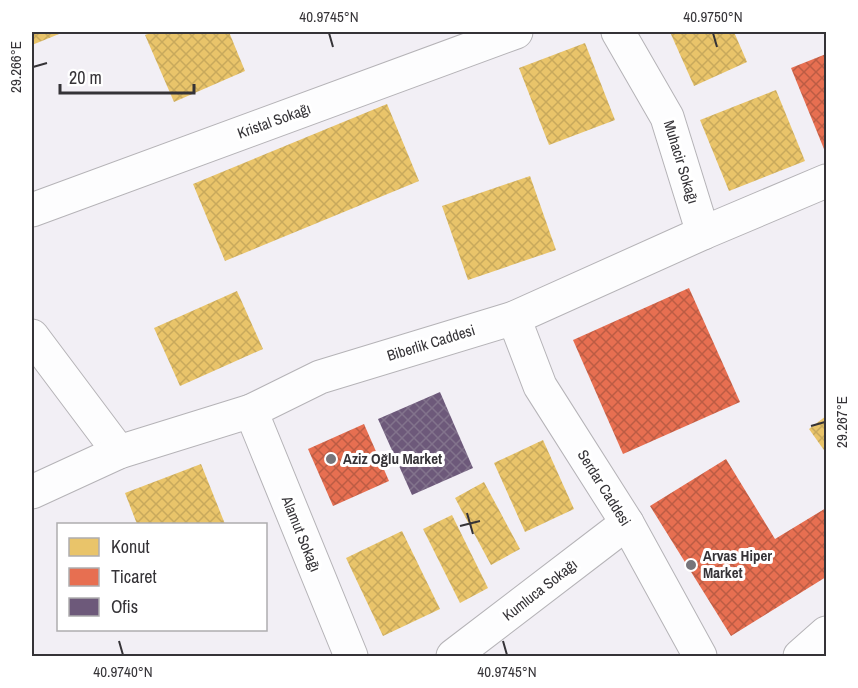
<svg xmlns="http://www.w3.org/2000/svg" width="858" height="688" font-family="'Archivo Narrow',sans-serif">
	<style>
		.homes { fill: url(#homes-cross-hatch) }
		.shops { fill: url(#shops-cross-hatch) }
		.offices { fill: url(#offices-cross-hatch) }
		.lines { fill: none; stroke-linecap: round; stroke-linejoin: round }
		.minor-casing { stroke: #b5b3b7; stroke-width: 35 }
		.minor { stroke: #fdfdfe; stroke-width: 33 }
		.ticks { fill: none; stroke: #353337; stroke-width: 2 }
		.poi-dot { fill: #77757a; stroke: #fff; stroke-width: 2 }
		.labels { text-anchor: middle; stroke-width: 6; stroke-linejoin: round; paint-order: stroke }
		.street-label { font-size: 15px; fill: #353337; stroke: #fff }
		.poi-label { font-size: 15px; font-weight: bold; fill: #353337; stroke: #fff; text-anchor: start }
		.neatline { fill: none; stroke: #353337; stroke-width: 2 }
		.ticks-label { font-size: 15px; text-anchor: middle; fill: #353337 }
	</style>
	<defs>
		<pattern id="homes-cross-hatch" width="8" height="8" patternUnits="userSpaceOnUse" patternTransform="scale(1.5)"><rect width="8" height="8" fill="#e9c46a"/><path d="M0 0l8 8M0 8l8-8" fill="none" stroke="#c8a95c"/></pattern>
		<pattern id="shops-cross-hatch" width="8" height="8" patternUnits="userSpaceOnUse" patternTransform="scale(1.5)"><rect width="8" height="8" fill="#e76f51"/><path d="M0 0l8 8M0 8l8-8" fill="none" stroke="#bc5c44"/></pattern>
		<pattern id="offices-cross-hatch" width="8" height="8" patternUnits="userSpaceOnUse" patternTransform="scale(1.5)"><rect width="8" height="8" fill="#6d597a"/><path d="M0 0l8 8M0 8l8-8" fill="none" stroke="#82738c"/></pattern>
	</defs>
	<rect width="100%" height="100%" fill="#f2eff5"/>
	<g class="homes">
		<polygon points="32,32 64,32 32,45"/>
		<polygon points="154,32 229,32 245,71 174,102 145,35"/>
		<polygon points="670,32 734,32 747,62 694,86"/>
		<polygon points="585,43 615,120 549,145 519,68"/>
		<polygon points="776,90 805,161 729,191 700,120"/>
		<polygon points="387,104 419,181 225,261 193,184"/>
		<polygon points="530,176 556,250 468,280 442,206"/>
		<polygon points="237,291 263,349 180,386 154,328"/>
		<polygon points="826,416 826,453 809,429"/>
		<polygon points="543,440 574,509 525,532 494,463"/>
		<polygon points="201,464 225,524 137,524 125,493"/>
		<polygon points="484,482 520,549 491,565 455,498"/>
		<polygon points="452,515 488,588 460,603 423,529"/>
		<polygon points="402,531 440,609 383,636 346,558"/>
	</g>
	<g class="shops">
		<polygon points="826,54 826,148 824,149 791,68"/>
		<polygon points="689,288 740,402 623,454 573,340"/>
		<polygon points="364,424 389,481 333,506 308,449"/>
		<polygon points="726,459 775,539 826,508 826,577 731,636 650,506"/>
	</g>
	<polygon class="offices" points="440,392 473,468 412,495 378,419"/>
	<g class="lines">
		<g class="minor-casing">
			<g id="minor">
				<polyline points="618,32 667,117 703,233"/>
				<polyline points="32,210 516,32"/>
				<polyline points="514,318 540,386 627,523 700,656"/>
				<polyline points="32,336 119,452"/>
				<polyline points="251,411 351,656"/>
				<polyline points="32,492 119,452 251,411 320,377 514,318 703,233 826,181"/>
				<polyline points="453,656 627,523"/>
				<polyline points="800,656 826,633"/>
			</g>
		</g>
		<use href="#minor" class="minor"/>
	</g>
	<path class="ticks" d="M329,33L333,47M713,33L717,47M33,67L47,63M811,426L825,422M467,513L473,534M460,526L480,521M119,641L123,655M503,641L507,655"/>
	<g class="poi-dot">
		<circle cx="331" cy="459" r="6"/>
		<circle cx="691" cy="565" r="6"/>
	</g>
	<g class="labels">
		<g class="street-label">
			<text transform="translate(274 121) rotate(-20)" y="5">Kristal Sokağı</text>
			<text transform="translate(681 162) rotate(73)" y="5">Muhacir Sokağı</text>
			<text transform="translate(431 343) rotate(-17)" y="5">Biberlik Caddesi</text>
			<text transform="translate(604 488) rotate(58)" y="5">Serdar Caddesi</text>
			<text transform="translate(301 534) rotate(68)" y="5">Alamut Sokağı</text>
			<text transform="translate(540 590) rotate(-38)" y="5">Kumluca Sokağı</text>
		</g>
		<g class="poi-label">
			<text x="343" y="464">Aziz Oğlu Market</text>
			<text x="703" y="561">Arvas Hiper<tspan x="703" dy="17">Market</tspan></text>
		</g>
	</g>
	<rect width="858" height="688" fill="none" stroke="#ffffff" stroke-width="66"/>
	<rect x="57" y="523" width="210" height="108" fill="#ffffff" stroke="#aeadaf" stroke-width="1.5"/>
	<rect x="69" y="538" width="30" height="18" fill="#e9c46a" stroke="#aeadaf" stroke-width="1.5"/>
	<text x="111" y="553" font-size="18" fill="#353337">Konut</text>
	<rect x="69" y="568" width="30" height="18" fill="#e76f51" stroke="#aeadaf" stroke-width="1.5"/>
	<text x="111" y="583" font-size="18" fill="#353337">Ticaret</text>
	<rect x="69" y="598" width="30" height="18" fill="#6d597a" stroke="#aeadaf" stroke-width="1.5"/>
	<text x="111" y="613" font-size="18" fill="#353337">Ofis</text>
	<path d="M60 84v9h134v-9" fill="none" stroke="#353337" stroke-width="3"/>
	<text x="69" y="84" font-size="18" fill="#353337" stroke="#ffffff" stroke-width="4.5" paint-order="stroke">20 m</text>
	<rect x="33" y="33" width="792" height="622" class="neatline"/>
	<g class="ticks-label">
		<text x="329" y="22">40.9745°N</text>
		<text x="713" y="22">40.9750°N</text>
		<text transform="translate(16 67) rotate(-90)" y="5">29.266°E</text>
		<text transform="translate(842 422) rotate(-90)" y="5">29.267°E</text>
		<text x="123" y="677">40.9740°N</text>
		<text x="507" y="677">40.9745°N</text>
	</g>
</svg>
